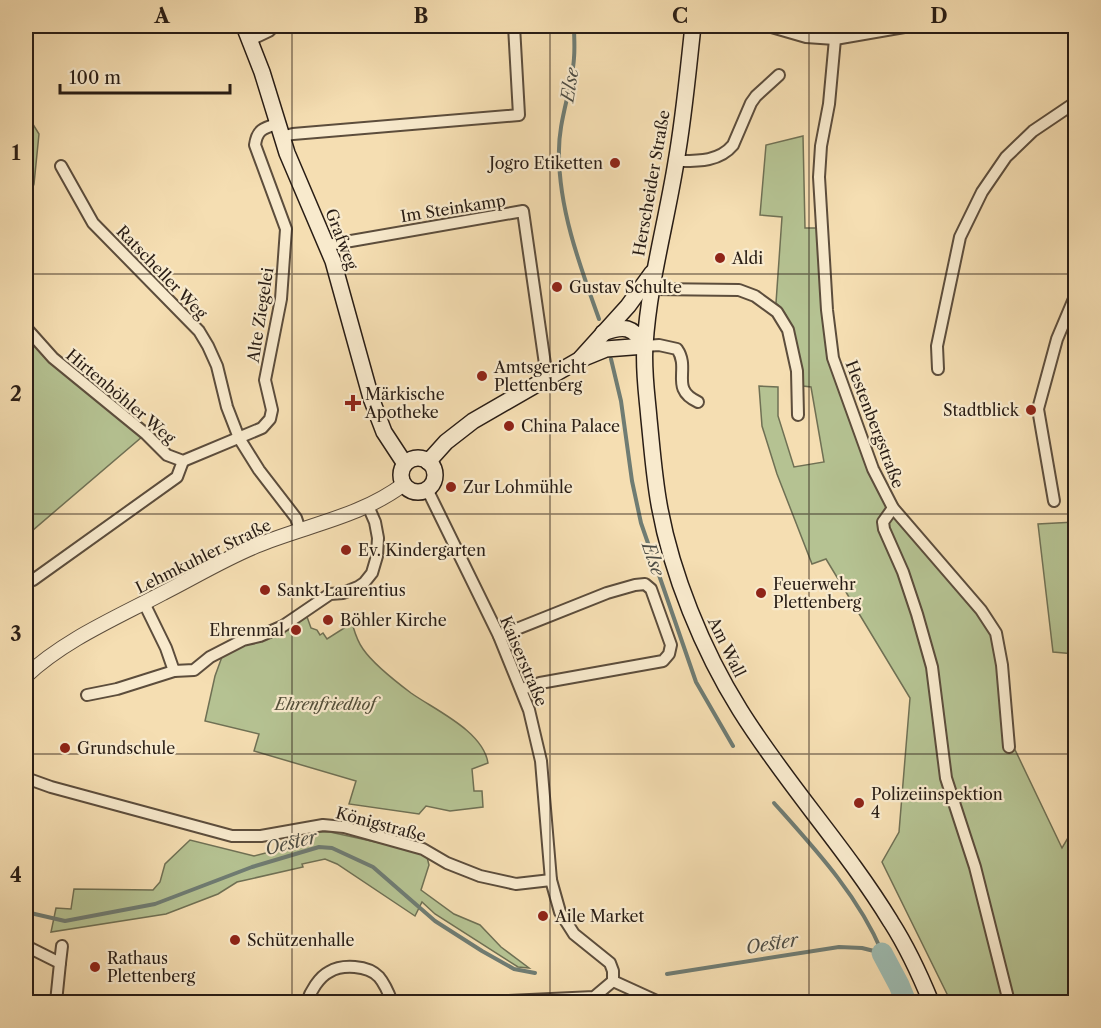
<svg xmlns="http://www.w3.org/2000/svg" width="1101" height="1028" font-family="'Libre Caslon Text',serif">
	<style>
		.green { fill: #b5c292; stroke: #6f7054; stroke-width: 1.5 }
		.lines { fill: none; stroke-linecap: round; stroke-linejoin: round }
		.stream { stroke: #6f7c73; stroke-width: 4 }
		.river { stroke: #9dbbb1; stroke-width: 21 }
		.minor-casing { stroke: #5c4d3c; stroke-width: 14 }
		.tertiary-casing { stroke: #5c4d3c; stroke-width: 16 }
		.secondary-casing { stroke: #291d15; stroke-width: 18 }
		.minor { stroke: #f8eacd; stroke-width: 10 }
		.tertiary { stroke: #f8eacd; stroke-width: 14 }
		.secondary { stroke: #f8eacd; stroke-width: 15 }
		.grid { fill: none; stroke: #291d15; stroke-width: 1.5; stroke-opacity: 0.55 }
		.poi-dot { fill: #8f2418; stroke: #f8eacd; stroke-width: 2 }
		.labels { text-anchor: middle; stroke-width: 4.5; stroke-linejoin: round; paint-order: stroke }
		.poi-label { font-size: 16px; fill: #291d15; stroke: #f8eacd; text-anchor: start }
		.street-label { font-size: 16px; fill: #291d15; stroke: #f8eacd }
		.park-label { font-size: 16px; font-style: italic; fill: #534f3a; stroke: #f8eacd }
		.water-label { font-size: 18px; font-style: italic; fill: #4c4c44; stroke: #f8eacd }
		.neatline { fill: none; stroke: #291d15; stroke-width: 2 }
		.grid-label { font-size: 20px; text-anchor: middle; font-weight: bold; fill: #291d15 }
	</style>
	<rect width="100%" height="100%" fill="#f5deb2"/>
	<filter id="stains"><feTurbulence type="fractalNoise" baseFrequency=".00333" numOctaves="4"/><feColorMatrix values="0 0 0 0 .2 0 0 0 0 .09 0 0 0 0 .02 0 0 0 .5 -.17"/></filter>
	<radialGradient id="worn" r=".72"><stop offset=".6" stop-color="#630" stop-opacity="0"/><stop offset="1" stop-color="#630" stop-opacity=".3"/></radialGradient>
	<g class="green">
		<polygon points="26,113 39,134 34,184 26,205"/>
		<path d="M803,136L805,228H823L833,358L893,508L996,633L1007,733L1062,848L1075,826V1002H951L882,862L899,832L910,698L826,559L812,564L777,474L762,426L759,386L778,387V416L794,467L824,462L811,387L803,386C798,363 796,318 776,303L782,217L760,215L766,145Z"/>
		<polygon points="26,339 143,436 26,536"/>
		<polygon points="1075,522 1075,654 1053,652 1038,524"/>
		<path d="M306,614L311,628L317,630L320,635L323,633L327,639L352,623C355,633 357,641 363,649C374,665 395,681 411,693C435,710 483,731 488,763L472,769L474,791H482L483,807L450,811L426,806L419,814L349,804L356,781L254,751L259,734L205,721L215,676L223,654Z"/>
		<polygon points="316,832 330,832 426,853 429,865 421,890 454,914 480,925 501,947 529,968 518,967 435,914 422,902 415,916 337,864 325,859 302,864 303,867 237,882 218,894 166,914 51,932 56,908 71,909 74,889 153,890 160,882 165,864 190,840 254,856 312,841"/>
	</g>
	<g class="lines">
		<g class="stream">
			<path d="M574,26C574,36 575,47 574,58C572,90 558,121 559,154C559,210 580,266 599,319"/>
			<polyline points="611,359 621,401 632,481 641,523 696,682 733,746"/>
			<path d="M774,803C815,849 858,895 882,952"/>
			<polyline points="26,912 65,921 155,904 252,867 319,847 332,848 373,867 435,921 482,951 514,969 535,973"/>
			<polyline points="667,974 839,947 862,948 882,953"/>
		</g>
		<polyline class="river" points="882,953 899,985 906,1002"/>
		<g class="minor-casing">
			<g id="minor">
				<polyline points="768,26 806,37 835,39 910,26"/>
				<polyline points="833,26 835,39 829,104 821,146 819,177 827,310 833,358 873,469 893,508 981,610 996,633 1002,665 1009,747"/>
				<polyline points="250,40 269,31 274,26"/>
				<polyline points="281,137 293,134 519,115 514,26"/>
				<path d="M677,161C697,161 719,162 733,145L751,103L756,96L779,75"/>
				<polyline points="61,166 93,223 199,331 208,346 217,366 227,407 239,438 259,470 296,518 300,530"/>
				<polyline points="328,245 523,211 547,378"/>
				<polyline points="651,289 739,290 755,296 777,312 788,330 797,371 798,415"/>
				<path d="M28,330L53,358L146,434L167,455L183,461L262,428L270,419L272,410L265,380L281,299L286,229L255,145C257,130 263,128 277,124"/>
				<path d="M645,346L659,345L677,349C691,369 669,389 698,402"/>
				<polyline points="938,369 937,346 960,237 982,192 1006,157 1033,131 1076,102"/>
				<polyline points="427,489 499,636 529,710 541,761 551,880 560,912 574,934 610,963 613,971 613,981"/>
				<polyline points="1054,501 1038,409 1057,339 1076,294"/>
				<polyline points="893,508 883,522 884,529 903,572 917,614 932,667 946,778 975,867 1009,1002"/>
				<polyline points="33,580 177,477 183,461"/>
				<polyline points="144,603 166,648 174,671 194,670 210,657 243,640 260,636 283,626 330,594 343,593 358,587 364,583 372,573 377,556 378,538 375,522 368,506"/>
				<polyline points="499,636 607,593 635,585 645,584 651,589 671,645 669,654 663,661 540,683 522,689"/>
				<polyline points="87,695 117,689 174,671"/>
				<polyline points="26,778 51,787 232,836 261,836 323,825 344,827 423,849 447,863 480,876 516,884 551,880"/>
				<polyline points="26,946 60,963 56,1002"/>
				<polyline points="60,963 62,946"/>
				<polyline points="613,981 659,1002"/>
				<path d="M307,1002C310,992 319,977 329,972C342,964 368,965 379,977C385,984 389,994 392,1002"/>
				<polyline points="487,1002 594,997 613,981"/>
			</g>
		</g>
		<g class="tertiary-casing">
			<path id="tertiary" d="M26,676C64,640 116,618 163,593C195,577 227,557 261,544C308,525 362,516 404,484"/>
		</g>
		<g class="secondary-casing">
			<g id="secondary">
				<polyline points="244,26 262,72 287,153 333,261 371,398 384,432 405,464"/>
				<path d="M693,26C688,71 684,117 676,162C666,224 649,283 645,345C643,370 647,395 649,419C652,448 654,476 659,504C671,573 703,651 740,710C786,784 846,848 891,922C907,947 920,975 931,1002"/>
				<path d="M603,333C624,325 633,326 645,346"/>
				<polyline points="581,358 628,306 652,273"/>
				<circle cx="418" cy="475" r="17"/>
				<polyline points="428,462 446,442 473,421 579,360 606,349 645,346"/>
			</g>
		</g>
		<use href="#minor" class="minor"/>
		<use href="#tertiary" class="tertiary"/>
		<use href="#secondary" class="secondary"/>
	</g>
	<path class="grid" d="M292,26V1002M550,26V1002M809,26V1002M26,274H1076M26,514H1076M26,754H1076"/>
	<g class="poi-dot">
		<circle cx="615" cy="163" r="6"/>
		<circle cx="720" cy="258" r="6"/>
		<circle cx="557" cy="287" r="6"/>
		<circle cx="482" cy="376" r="6"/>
		<path d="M350 394h6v6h6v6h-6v6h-6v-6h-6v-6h6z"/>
		<circle cx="1031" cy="410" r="6"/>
		<circle cx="509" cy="426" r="6"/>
		<circle cx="451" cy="487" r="6"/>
		<circle cx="346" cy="550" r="6"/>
		<circle cx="265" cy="590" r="6"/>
		<circle cx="761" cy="593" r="6"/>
		<circle cx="328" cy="620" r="6"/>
		<circle cx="296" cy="630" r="6"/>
		<circle cx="65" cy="748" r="6"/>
		<circle cx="859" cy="803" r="6"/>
		<circle cx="543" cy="916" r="6"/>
		<circle cx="235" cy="940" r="6"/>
		<circle cx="95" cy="967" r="6"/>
	</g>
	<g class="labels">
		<g class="poi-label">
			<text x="603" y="169" text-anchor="end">Jogro Etiketten</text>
			<text x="732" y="264">Aldi</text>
			<text x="569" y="293">Gustav Schulte</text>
			<text x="494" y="373">Amtsgericht<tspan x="494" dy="18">Plettenberg</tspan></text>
			<text x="365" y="400">Märkische<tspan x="365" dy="18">Apotheke</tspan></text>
			<text x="1019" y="416" text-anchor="end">Stadtblick</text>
			<text x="521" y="432">China Palace</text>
			<text x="463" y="493">Zur Lohmühle</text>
			<text x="358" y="556">Ev. Kindergarten</text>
			<text x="773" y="590">Feuerwehr<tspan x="773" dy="18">Plettenberg</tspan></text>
			<text x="277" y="596">Sankt Laurentius</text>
			<text x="340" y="626">Böhler Kirche</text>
			<text x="284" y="636" text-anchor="end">Ehrenmal</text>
			<text x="77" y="754">Grundschule</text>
			<text x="871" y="800">Polizeiinspektion<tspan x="871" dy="18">4</tspan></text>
			<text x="555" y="922">Aile Market</text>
			<text x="247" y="946">Schützenhalle</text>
			<text x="107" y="964">Rathaus<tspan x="107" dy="18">Plettenberg</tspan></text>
		</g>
		<g class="street-label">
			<text transform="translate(651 183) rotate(-80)" y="6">Herscheider Straße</text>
			<text transform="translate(453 208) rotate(-9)" y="6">Im Steinkamp</text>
			<text transform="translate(342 239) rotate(69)" y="6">Grafweg</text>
			<text transform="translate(162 272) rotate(46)" y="6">Ratscheller Weg</text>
			<text transform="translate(260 315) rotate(-81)" y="6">Alte Ziegelei</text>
			<text transform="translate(121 396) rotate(40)" y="6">Hirtenböhler Weg</text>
			<text transform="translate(875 424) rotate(69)" y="6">Hestenbergstraße</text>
			<text transform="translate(203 556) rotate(-26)" y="6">Lehmkuhler Straße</text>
			<text transform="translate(727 647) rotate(64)" y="6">Am Wall</text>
			<text transform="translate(524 661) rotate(67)" y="6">Kaiserstraße</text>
			<text transform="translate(381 824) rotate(15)" y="6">Königstraße</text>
		</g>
		<g class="park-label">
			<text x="325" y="710">Ehrenfriedhof</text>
		</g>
		<g class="water-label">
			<text transform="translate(570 85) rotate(-81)" y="6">Else</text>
			<text transform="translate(653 559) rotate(71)" y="6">Else</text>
			<text transform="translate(291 843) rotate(-14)" y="6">Oester</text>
			<text transform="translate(772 944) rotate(-9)" y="6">Oester</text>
		</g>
	</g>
	<rect width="1101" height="1028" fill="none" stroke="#f5deb2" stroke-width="66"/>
	<path d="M60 84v9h170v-9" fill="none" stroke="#291d15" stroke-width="3"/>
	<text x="69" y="84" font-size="18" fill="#291d15" stroke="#f8eacd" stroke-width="4.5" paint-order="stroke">100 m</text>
	<rect x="33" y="33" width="1035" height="962" class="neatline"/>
	<g class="grid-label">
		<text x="162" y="23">A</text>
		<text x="421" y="23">B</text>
		<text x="680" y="23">C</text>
		<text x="939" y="23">D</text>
		<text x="16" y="160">1</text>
		<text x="16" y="401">2</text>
		<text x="16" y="641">3</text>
		<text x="16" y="882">4</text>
	</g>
	<rect width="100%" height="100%" filter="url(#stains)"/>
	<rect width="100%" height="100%" fill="url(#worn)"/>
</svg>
